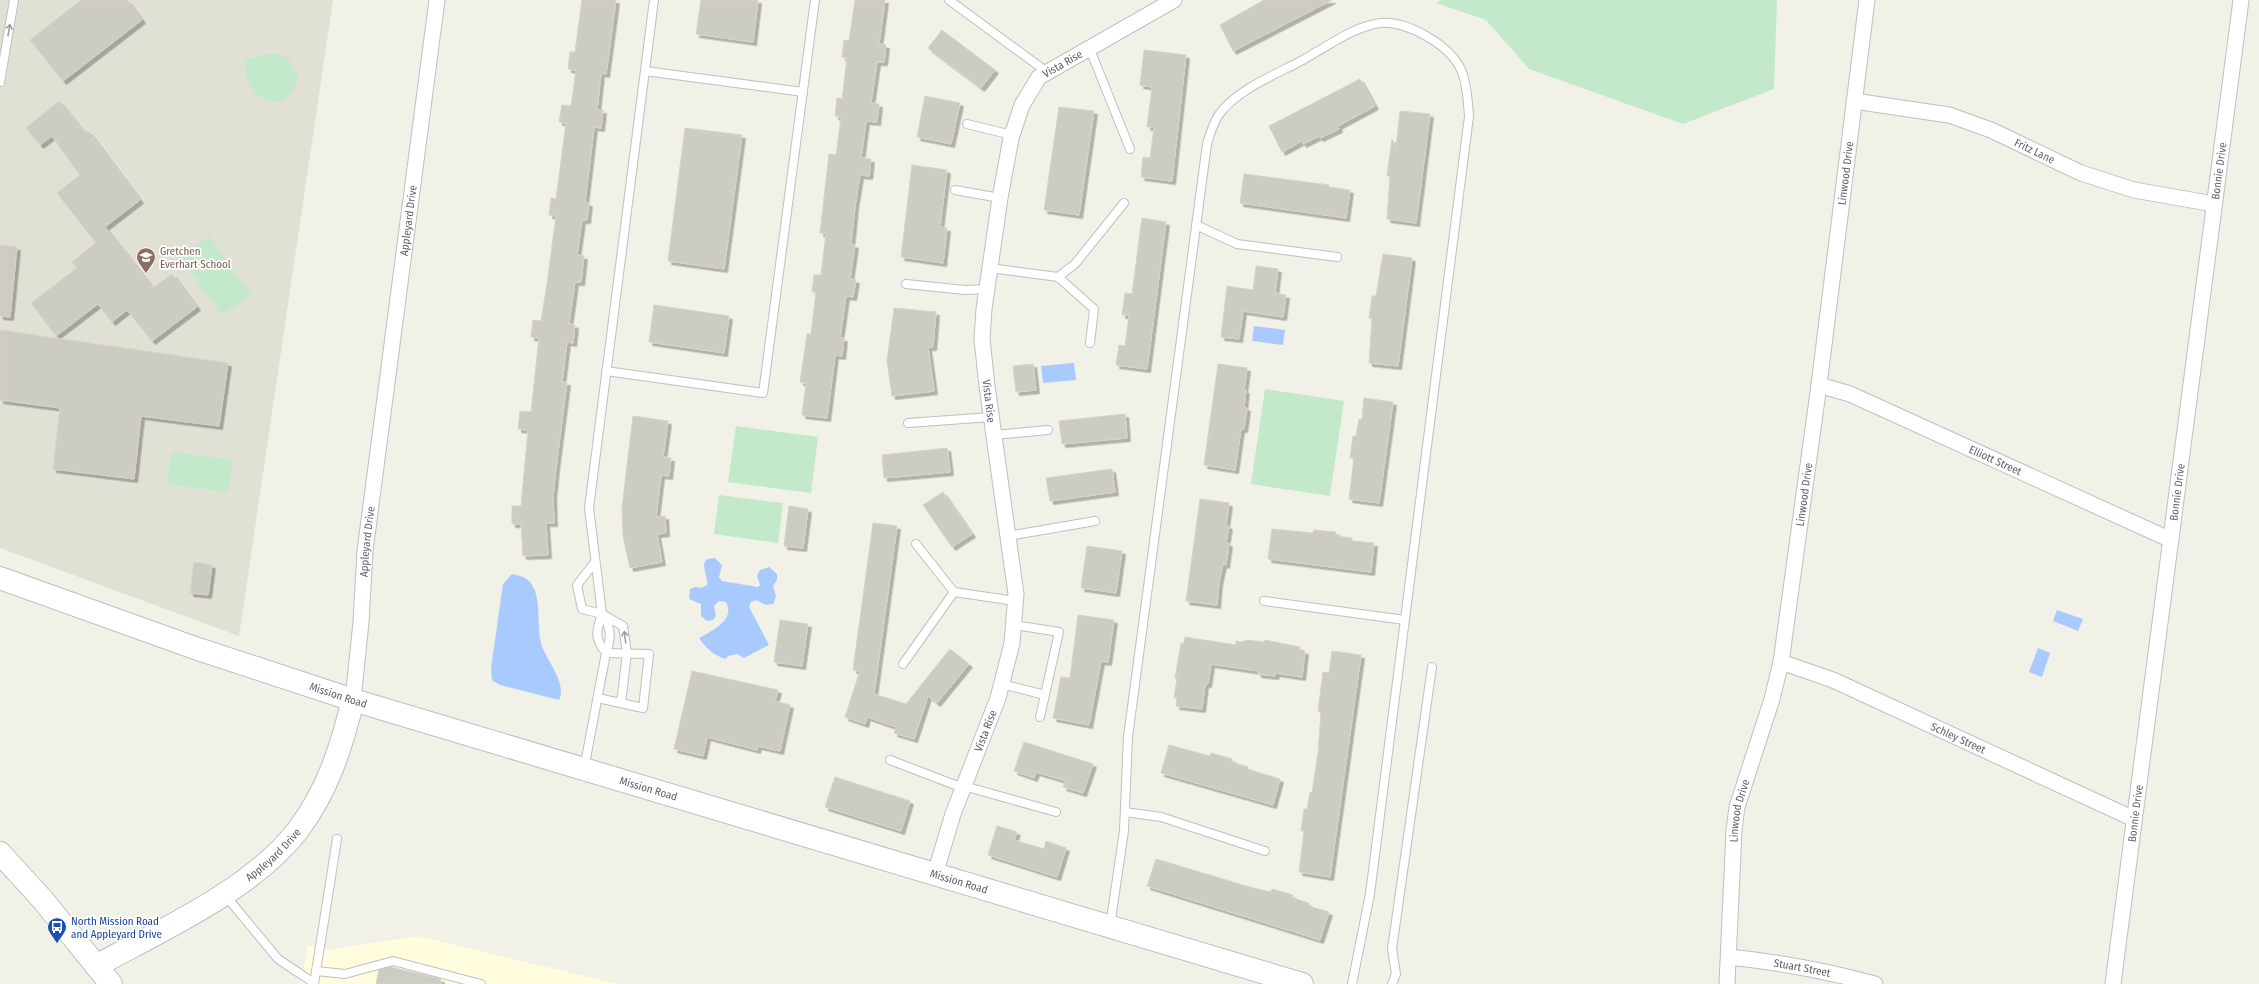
<svg xmlns="http://www.w3.org/2000/svg" width="2259" height="984" font-family="'Fira Sans Condensed',sans-serif">
	<style>
		.commercial { fill: #fffdde }
		.education { fill: #e1e0d5 }
		.green { fill: #c3e9ca }
		.water { fill: #a9caff }
		.building { fill: #cccbc4; stroke: #d6d4c5; filter: url(#shadow) }
		.lines { fill: none; stroke-linecap: round; stroke-linejoin: round }
		.lane-casing { stroke: #bebfc6; stroke-width: 10 }
		.street-casing { stroke: #bebfc6; stroke-width: 17 }
		.secondary-casing { stroke: #bcbec5; stroke-width: 24 }
		.lane { stroke: #fff; stroke-width: 8 }
		.street { stroke: #fff; stroke-width: 15 }
		.secondary { stroke: #fff; stroke-width: 22 }
		.oneway { stroke: #9ea0a4 }
		.labels { text-anchor: middle; stroke-width: 3.5; stroke-linejoin: round; paint-order: stroke }
		.street-label { font-size: 11px; fill: #5e6168; stroke: #fff }
		.education-label { font-size: 11px; fill: #785e54; stroke: #fff; text-anchor: start }
		.transit-label { font-size: 11px; fill: #164399; stroke: #fff; text-anchor: start }
	</style>
	<defs>
		<filter id="shadow"><feDropShadow dx="3.5" dy="3.5" stdDeviation="0" flood-color="#0004"/></filter>
	</defs>
	<rect width="100%" height="100%" fill="#f1f1e7"/>
	<polygon class="commercial" points="417,936 618,984 301,984 308,945 329,950"/>
	<polygon class="education" points="0,0 333,0 239,636 0,548"/>
	<g class="green">
		<polygon points="1441,0 1777,0 1774,89 1683,124 1529,69 1486,20 1436,3"/>
		<path d="M270,54C286,53 294,63 298,78C279,133 234,80 247,59Z"/>
		<polygon points="209,236 251,295 222,315 180,257"/>
		<polygon points="1265,389 1344,401 1330,496 1251,484"/>
		<polygon points="736,426 818,437 811,493 728,482"/>
		<polygon points="171,452 233,460 229,492 167,484"/>
		<polygon points="719,495 783,503 778,543 714,534"/>
	</g>
	<g class="water">
		<polygon points="1254,326 1285,330 1283,345 1252,341"/>
		<polygon points="1074,363 1076,380 1043,383 1041,366"/>
		<path d="M715,558L722,565L719,577L722,581L758,587L760,585L757,576L760,570L769,567L777,574V580L773,586L776,597L773,604L766,605L756,600L751,602L749,607L769,645L744,658L737,654L728,656L726,659C714,656 706,648 699,638C711,631 736,620 726,602L719,601L714,606L716,616L713,620L707,621L701,616V604L689,599L690,589L695,587L701,588L707,585C709,575 695,558 715,558Z"/>
		<path d="M512,574C521,576 527,577 532,585C542,600 536,629 542,646C548,663 567,683 559,700L500,685L492,680L491,668L503,584Z"/>
		<polygon points="2057,610 2083,619 2078,631 2053,621"/>
		<polygon points="2038,648 2050,653 2042,677 2029,672"/>
	</g>
	<g class="building">
		<polygon points="81,0 127,0 142,20 63,81 30,40"/>
		<polygon points="582,0 616,0 606,74 601,73 597,110 603,110 601,128 594,127 585,202 589,203 587,220 582,220 577,255 584,256 581,282 575,282 569,324 575,325 573,343 567,342 562,382 567,382 556,467 553,497 554,523 546,523 548,555 523,556 521,524 512,524 512,506 521,506 528,430 518,429 520,411 531,412 539,338 531,337 533,320 541,321 547,284 556,216 549,215 551,198 556,199 566,123 559,122 562,105 571,106 576,70 568,69 570,52 575,52"/>
		<polygon points="701,0 758,0 753,42 696,34"/>
		<polygon points="855,0 885,0 879,44 886,45 884,62 877,62 871,103 879,104 877,122 866,121 861,158 871,159 869,176 860,175 855,206 851,244 855,245 850,279 856,280 853,297 846,296 840,338 844,338 842,356 835,355 827,418 802,415 806,383 800,382 807,334 811,334 816,292 812,292 814,275 821,275 826,233 820,233 827,171 829,154 836,155 841,117 835,116 837,98 842,99 847,58 842,57 844,40 849,41"/>
		<polygon points="1264,0 1332,0 1233,51 1220,25"/>
		<polygon points="942,30 995,70 981,88 928,48"/>
		<polygon points="1144,50 1186,55 1172,181 1141,177 1143,157 1150,158 1154,127 1147,127 1152,87 1140,85"/>
		<polygon points="1360,79 1375,106 1338,126 1339,129 1320,138 1319,136 1303,144 1302,141 1282,152 1269,126"/>
		<polygon points="925,96 960,103 951,144 917,137"/>
		<polygon points="59,101 85,133 88,131 140,200 105,227 153,288 172,274 197,307 152,341 127,310 112,322 98,304 56,336 31,303 77,268 72,262 96,243 57,193 80,175 52,136 40,145 26,128"/>
		<polygon points="1059,107 1094,111 1079,215 1044,210"/>
		<polygon points="1400,111 1430,114 1416,223 1387,219 1390,176 1387,176 1392,139 1396,148"/>
		<polygon points="685,128 742,135 724,269 668,261"/>
		<polygon points="912,165 947,170 940,227 947,228 943,263 901,257"/>
		<polygon points="1244,174 1329,185 1329,187 1350,190 1346,218 1240,203"/>
		<polygon points="1142,218 1166,222 1147,369 1116,365 1119,345 1125,346 1129,315 1122,315 1125,293 1132,294"/>
		<polygon points="0,245 17,247 10,317 0,316"/>
		<polygon points="1383,254 1412,258 1398,366 1369,363 1372,319 1369,318 1372,296 1376,296"/>
		<polygon points="1256,266 1278,269 1275,293 1286,295 1283,317 1243,311 1239,339 1221,337 1227,286 1253,290"/>
		<polygon points="654,305 729,316 724,353 649,342"/>
		<polygon points="894,308 936,312 933,347 928,347 934,391 892,396 887,361"/>
		<polygon points="0,330 228,363 219,426 141,416 134,479 53,469 60,408 0,400"/>
		<polygon points="1033,364 1036,390 1016,392 1013,366"/>
		<polygon points="1218,364 1247,368 1244,390 1246,390 1244,407 1247,408 1244,429 1241,429 1235,470 1204,465"/>
		<polygon points="1364,398 1393,402 1379,503 1349,499 1354,458 1350,458 1353,436 1356,436 1359,419 1362,420"/>
		<polygon points="1125,414 1127,438 1062,444 1059,421"/>
		<polygon points="633,416 668,421 663,457 671,458 669,476 661,475 656,517 665,516 666,533 657,534 662,562 630,568 623,536 622,508"/>
		<polygon points="947,448 950,472 884,478 882,455"/>
		<polygon points="1112,469 1115,492 1050,501 1046,478"/>
		<polygon points="943,492 972,534 952,547 923,505"/>
		<polygon points="1200,499 1229,503 1226,525 1229,526 1226,543 1229,543 1226,565 1223,564 1219,582 1217,605 1186,601"/>
		<polygon points="789,506 808,509 803,548 784,546"/>
		<polygon points="873,523 897,526 874,694 906,704 950,649 969,664 937,703 928,696 914,739 894,733 896,727 867,717 865,724 845,717 860,671 853,670"/>
		<polygon points="1272,529 1313,533 1314,530 1336,532 1335,536 1352,538 1352,541 1374,543 1371,572 1268,559"/>
		<polygon points="1087,546 1122,551 1116,593 1081,588"/>
		<polygon points="194,562 212,565 208,595 190,593"/>
		<polygon points="1078,615 1114,620 1108,662 1101,661 1089,725 1053,718 1061,677 1070,678"/>
		<polygon points="780,620 808,624 802,666 774,662"/>
		<polygon points="1185,637 1236,645 1236,641 1244,642 1245,640 1264,642 1265,640 1300,647 1299,650 1305,651 1302,677 1276,673 1275,676 1258,674 1258,671 1211,664 1208,684 1205,684 1202,709 1176,706 1177,698 1174,698 1177,678 1175,678 1181,643 1184,643"/>
		<polygon points="1332,651 1361,655 1330,877 1299,872 1304,831 1301,831 1304,809 1307,809 1310,792 1312,793 1318,753 1321,712 1318,711 1323,672 1329,673"/>
		<polygon points="692,671 778,690 775,701 790,705 780,751 758,746 757,750 707,737 703,756 674,749"/>
		<polygon points="1024,742 1093,764 1083,793 1063,787 1066,781 1036,772 1034,778 1014,771"/>
		<polygon points="1169,745 1210,756 1211,753 1232,759 1231,762 1248,767 1247,769 1280,779 1273,805 1161,773"/>
		<polygon points="835,777 910,801 901,831 825,807"/>
		<polygon points="997,826 1017,832 1014,840 1044,849 1046,841 1066,848 1057,877 988,855"/>
		<polygon points="1156,859 1253,888 1271,892 1272,889 1293,895 1292,898 1309,903 1308,906 1329,912 1320,940 1147,886"/>
		<polygon points="391,967 441,979 441,984 376,984 379,970"/>
	</g>
	<g class="lines">
		<g class="lane-casing">
			<g id="lane">
				<polyline points="949,0 1047,72"/>
				<polyline points="1089,47 1130,149"/>
				<polyline points="645,71 803,92"/>
				<polyline points="0,82 14,0"/>
				<polyline points="967,124 1012,135"/>
				<polyline points="955,190 1000,198"/>
				<polyline points="1196,225 1237,244 1337,257"/>
				<polyline points="990,268 1058,277 1094,309 1090,343"/>
				<polyline points="1058,277 1075,264 1124,203"/>
				<polyline points="906,284 965,290 987,289"/>
				<polyline points="606,371 763,393 815,0"/>
				<polyline points="908,423 991,417"/>
				<polyline points="994,435 1048,430"/>
				<polyline points="1008,536 1095,521"/>
				<polyline points="595,562 577,585 582,609 602,614 623,626 627,653 621,703"/>
				<polyline points="954,592 1015,601"/>
				<polyline points="1264,601 1405,620"/>
				<polyline points="1014,625 1059,632 1040,717"/>
				<path d="M606,653C594,638 596,632 602,614L589,508L654,0"/>
				<polyline points="903,664 954,592 916,544"/>
				<polyline points="1002,684 1045,695"/>
				<polyline points="598,698 643,708 649,654 606,653"/>
				<polyline points="890,760 963,788"/>
				<path d="M584,769L606,653C611,639 612,629 603,615"/>
				<polyline points="964,786 1056,812"/>
				<polyline points="1125,812 1161,817 1265,851"/>
				<polyline points="225,895 278,959 314,983"/>
				<path d="M1110,926L1124,831L1128,737L1207,144C1210,134 1213,124 1218,116C1234,91 1276,74 1301,61C1325,48 1352,27 1380,23C1407,20 1452,46 1462,72C1467,85 1468,102 1469,116L1370,894L1352,984"/>
				<polyline points="316,971 345,974 393,961 481,984"/>
				<polyline points="314,984 337,839"/>
				<polyline points="1392,984 1396,974 1392,949 1432,667"/>
			</g>
		</g>
		<g class="street-casing">
			<g id="street">
				<path id="s1" d="M1854,101L1949,115L1991,130L2081,173L2134,190L2214,204"/>
				<path id="s2" d="M1819,385L1850,394L2171,540"/>
				<path id="s3" d="M1781,662L1833,680L2134,819"/>
				<path id="s4" d="M353,700L361,622L365,551L437,0"/>
				<path id="s5" d="M935,874L953,814L998,698L1012,643L1016,594L987,386L982,339L984,309L1000,198L1011,138L1022,105L1039,77L1174,0"/>
				<path id="s6" d="M1729,957C1779,962 1827,971 1875,984"/>
				<path id="s7" d="M1727,984L1734,830L1737,807L1772,699L1781,662L1819,385L1867,0"/>
				<path id="s8" d="M2113,984L2241,0"/>
			</g>
		</g>
		<g class="secondary-casing">
			<g id="secondary">
				<path id="s9" d="M0,578L195,648L353,700L1302,984"/>
				<polyline points="0,853 42,899 111,984"/>
				<path id="s10" d="M96,966C160,931 253,889 298,830C328,790 341,748 353,700"/>
			</g>
		</g>
		<use href="#lane" class="lane"/>
		<use href="#street" class="street"/>
		<use href="#secondary" class="secondary"/>
	</g>
	<defs><path id="oneway-shaft" d="M-6 0H5M1.5-3L5.5 0L1.5 3" fill="none" stroke-width="1.6" stroke-linecap="round" stroke-linejoin="round"/></defs>
	<g class="oneway">
		<use href="#oneway-shaft" transform="translate(9 30) rotate(-80)"/>
		<use href="#oneway-shaft" transform="translate(625 637) rotate(-97)"/>
	</g>
	<defs>
		<g id="school-pin" transform="scale(1)"><path d="M0 17L-7.5 6A9.5 9.5 0 1 1 7.5 6Z" fill="#8d6e63" stroke="#fff"/><path d="M0-5L7-2L0 1L-7-2ZM-4 1L0 2.5L4 1V4Q0 6-4 4Z" fill="#fff"/></g>
		<g id="bus-pin" transform="scale(1)"><path d="M0 17L-7.5 6A9.5 9.5 0 1 1 7.5 6Z" fill="#1a4fb4" stroke="#fff"/><path d="M-5-6H5V4H4V6H2V4H-2V6H-4V4H-5ZM-3.5-4V0h7V-4ZM-3.5 1.2v1.5H-2V1.2ZM2 1.2v1.5H3.5V1.2Z" fill="#fff"/></g>
	</defs>
	<g fill-rule="evenodd">
		<use href="#school-pin" x="146" y="257"/>
		<use href="#bus-pin" x="57" y="927"/>
	</g>
	<g class="labels">
		<g class="street-label">
			<text dy="4" stroke="none"><textPath href="#s5" startOffset="848">Vista Rise</textPath></text>
			<text dy="4" stroke="none"><textPath href="#s1" startOffset="189">Fritz Lane</textPath></text>
			<text dy="4" stroke="none"><textPath href="#s8" startOffset="820">Bonnie Drive</textPath></text>
			<text dy="4" stroke="none"><textPath href="#s7" startOffset="822">Linwood Drive</textPath></text>
			<text dy="4" stroke="none"><textPath href="#s4" startOffset="483">Appleyard Drive</textPath></text>
			<text transform="translate(989 401) rotate(83)" y="4">Vista Rise</text>
			<text dy="4" stroke="none"><textPath href="#s2" startOffset="192">Elliott Street</textPath></text>
			<text dy="4" stroke="none"><textPath href="#s8" startOffset="496">Bonnie Drive</textPath></text>
			<text dy="4" stroke="none"><textPath href="#s7" startOffset="498">Linwood Drive</textPath></text>
			<text dy="4" stroke="none"><textPath href="#s4" startOffset="159">Appleyard Drive</textPath></text>
			<text dy="4" stroke="none"><textPath href="#s9" startOffset="358">Mission Road</textPath></text>
			<text dy="4" stroke="none"><textPath href="#s5" startOffset="152">Vista Rise</textPath></text>
			<text dy="4" stroke="none"><textPath href="#s3" startOffset="193">Schley Street</textPath></text>
			<text dy="4" stroke="none"><textPath href="#s9" startOffset="682">Mission Road</textPath></text>
			<text dy="4" stroke="none"><textPath href="#s7" startOffset="174">Linwood Drive</textPath></text>
			<text dy="4" stroke="none"><textPath href="#s8" startOffset="172">Bonnie Drive</textPath></text>
			<text dy="4" stroke="none"><textPath href="#s10" startOffset="210">Appleyard Drive</textPath></text>
			<text dy="4" stroke="none"><textPath href="#s9" startOffset="1006">Mission Road</textPath></text>
			<text dy="4" stroke="none"><textPath href="#s6" startOffset="74">Stuart Street</textPath></text>
		</g>
		<g class="education-label">
			<text x="160" y="255">Gretchen<tspan x="160" dy="13">Everhart School</tspan></text>
		</g>
		<g class="transit-label">
			<text x="71" y="925">North Mission Road<tspan x="71" dy="13">and Appleyard Drive</tspan></text>
		</g>
	</g>
</svg>
